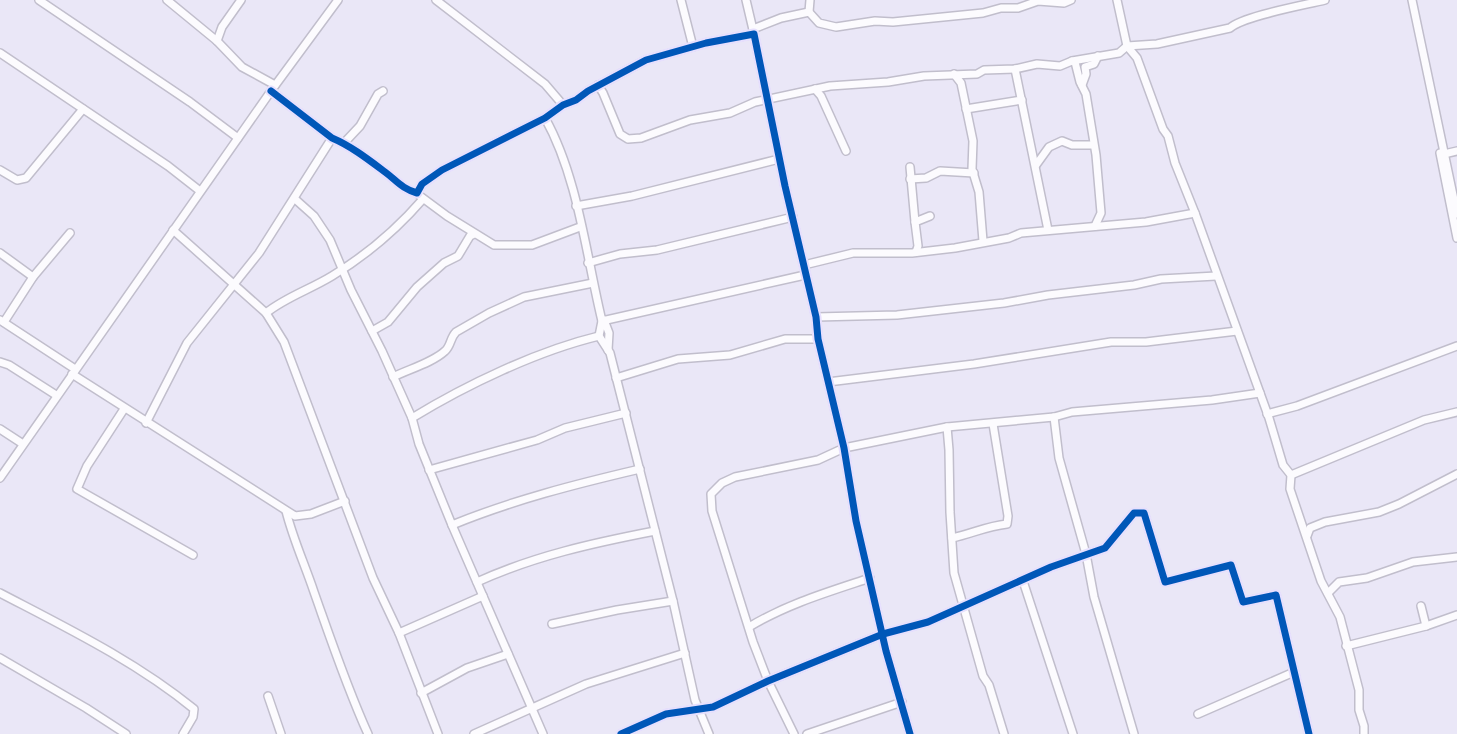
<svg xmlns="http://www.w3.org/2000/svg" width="1457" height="734" font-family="Signika,sans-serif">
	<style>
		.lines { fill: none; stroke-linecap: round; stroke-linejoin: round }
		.minor-casing { stroke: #c1becc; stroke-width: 10 }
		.minor { stroke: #fcfbfe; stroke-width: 7 }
		.cycleway-casing { stroke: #e7e0fe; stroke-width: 11 }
		.cycleway { stroke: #0057b8; stroke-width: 7 }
	</style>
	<rect width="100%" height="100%" fill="#eae7f7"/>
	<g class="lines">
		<g class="minor-casing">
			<g id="minor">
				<polyline points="39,0 190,102 238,138"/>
				<polyline points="167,0 217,41 242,67 275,85"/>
				<polyline points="436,0 545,84 563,105"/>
				<polyline points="681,0 693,47"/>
				<polyline points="746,0 754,34"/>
				<polyline points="1117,0 1127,46 1137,58 1163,129 1168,136 1175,163 1195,213 1269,418 1283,465 1291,475 1290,489 1321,581 1340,617 1359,690 1359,710 1364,726 1364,734"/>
				<polyline points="1412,0 1457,214"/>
				<polyline points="809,12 810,0"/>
				<polyline points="753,29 781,18 809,12 819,23 836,27 875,21 893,22 983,13 1001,8 1018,8 1038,1 1064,3 1071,0"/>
				<polyline points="217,41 222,27 241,0"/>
				<polyline points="0,53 168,166 200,191"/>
				<polyline points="1072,61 1075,62 1080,82 1086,94 1096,155 1101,213 1095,226"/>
				<polyline points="1015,69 1048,230"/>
				<polyline points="954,74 961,83 973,141 972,169 979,192 983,241"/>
				<path d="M598,85L603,93L620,134L628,139L641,138L690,120L730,113L755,102L830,86L888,82L924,76L977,74L984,70L1015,69L1037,64L1060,66L1072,61L1119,53L1127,46L1157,44L1230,28C1243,16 1305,5 1325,0"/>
				<polyline points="1082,85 1086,74 1085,67 1094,64 1098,56"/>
				<polyline points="815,89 821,96 846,151"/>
				<path d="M271,91L332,138C351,146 369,160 385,172C396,180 402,189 417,193L422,184L442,170L545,118L563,105L576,100L588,91L646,60L706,43L754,34L785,186L816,317L818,339L844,448L856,521L886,651L910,734"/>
				<polyline points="966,109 1022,100"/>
				<path d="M545,118C578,177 586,255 602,321L599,336L610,353L673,601L695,700L709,734"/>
				<polyline points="344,143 360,126 378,94 383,91"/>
				<polyline points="1440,153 1457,238"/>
				<polyline points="1444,154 1457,151"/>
				<polyline points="1036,165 1049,147 1062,141 1072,145 1093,145"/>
				<polyline points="910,167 915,222"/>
				<polyline points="0,170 17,180 26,178 83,109"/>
				<polyline points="910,179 926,178 940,171 974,173"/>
				<polyline points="420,196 447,216 494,245 532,245 580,227"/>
				<polyline points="295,199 314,216 330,240 351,290 382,351 412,418 419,444 452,525 543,734"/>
				<polyline points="576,206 632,196 779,159"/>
				<polyline points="173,230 266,313 284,342 373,578 399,633 438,734"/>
				<polyline points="916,252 918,246 915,222 930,216"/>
				<polyline points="0,253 33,277"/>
				<polyline points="588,263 620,254 657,250 793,217"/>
				<polyline points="804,265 853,253 912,253 955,248 1009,238 1021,233 1146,222 1195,213"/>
				<path d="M266,313C286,297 309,290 332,276C365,256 397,229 423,199"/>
				<polyline points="816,317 897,315 1004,303 1048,295 1134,285 1161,279 1216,276"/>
				<polyline points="0,320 75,369"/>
				<polyline points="604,320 609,333 608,350"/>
				<polyline points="602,321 805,275"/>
				<polyline points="4,322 33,277 70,233"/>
				<polyline points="372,331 388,322 417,287 444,263 458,256 470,236 474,234"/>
				<polyline points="0,362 9,365 56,395"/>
				<polyline points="72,374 295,516 311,514 345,501"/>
				<path d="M393,377C409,369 432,363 445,351C451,346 450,338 456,332L489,313L524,297L593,283"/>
				<polyline points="616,378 678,359 730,355 785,339 818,339"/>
				<polyline points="828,382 974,364 1111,342 1146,342 1237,331"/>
				<polyline points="124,409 87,466 77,489 193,555"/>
				<polyline points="1267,414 1297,406 1457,346"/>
				<polyline points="1054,417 1059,458 1086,554 1094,597 1134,734"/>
				<path d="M412,418C466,385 537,351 599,336"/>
				<polyline points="146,423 187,343 259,253 332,138"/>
				<polyline points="947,427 949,450 950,512 954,573 983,676 989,685 1004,734"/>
				<polyline points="0,429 23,444"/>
				<polyline points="429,470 537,440 565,428 626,413"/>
				<polyline points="1291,475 1424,420 1457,412"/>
				<polyline points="0,478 271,91 338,0"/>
				<path d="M286,511C293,539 305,565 314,592C331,640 347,688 368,734"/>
				<path d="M452,525C513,500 576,484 640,469"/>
				<polyline points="1307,536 1310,528 1325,522 1379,512 1399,504 1457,474"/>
				<path d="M952,538C971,534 987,526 1007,524L1008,516L993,424"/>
				<polyline points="1023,581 1073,734"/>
				<path d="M477,582C534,556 593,543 655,531"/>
				<path d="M0,593C67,628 135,661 194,709L193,717L183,734"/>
				<polyline points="1328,593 1339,582 1367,578 1413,562 1457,557"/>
				<polyline points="1421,606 1426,626"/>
				<polyline points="552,624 617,610 673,601"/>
				<path d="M749,627C787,604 828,592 870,578"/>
				<polyline points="399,633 483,596"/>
				<polyline points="1346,646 1426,626 1457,615"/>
				<polyline points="0,658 86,708 126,734"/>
				<polyline points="421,693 467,668 508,654"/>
				<polyline points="268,696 281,734"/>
				<polyline points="1198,714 1294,672"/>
				<polyline points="474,734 586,684 685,653"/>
				<polyline points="621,734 666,714 713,707 768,681 883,634 928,622 1051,567 1105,548 1134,513 1144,513 1165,582 1231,565 1243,602 1276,595 1309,734"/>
				<polyline points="794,734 768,681 753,642 712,511 711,494 722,483 735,477 818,460 844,448 947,427 1054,417 1072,412 1212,400 1260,393"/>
				<polyline points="807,734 902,702"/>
			</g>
		</g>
		<use href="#minor" class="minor"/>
		<g class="cycleway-casing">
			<g id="cycleway">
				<path d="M271,91L332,138C351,146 369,160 385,172C396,180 402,189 417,193L422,184L442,170L545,118L563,105L576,100L588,91L646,60L706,43L754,34L785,186L816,317L818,339L844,448L856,521L886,651L910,734"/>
				<polyline points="621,734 666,714 713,707 768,681 883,634 928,622 1051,567 1105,548 1134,513 1144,513 1165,582 1231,565 1243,602 1276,595 1309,734"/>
			</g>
		</g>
		<use href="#cycleway" class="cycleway"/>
	</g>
</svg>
